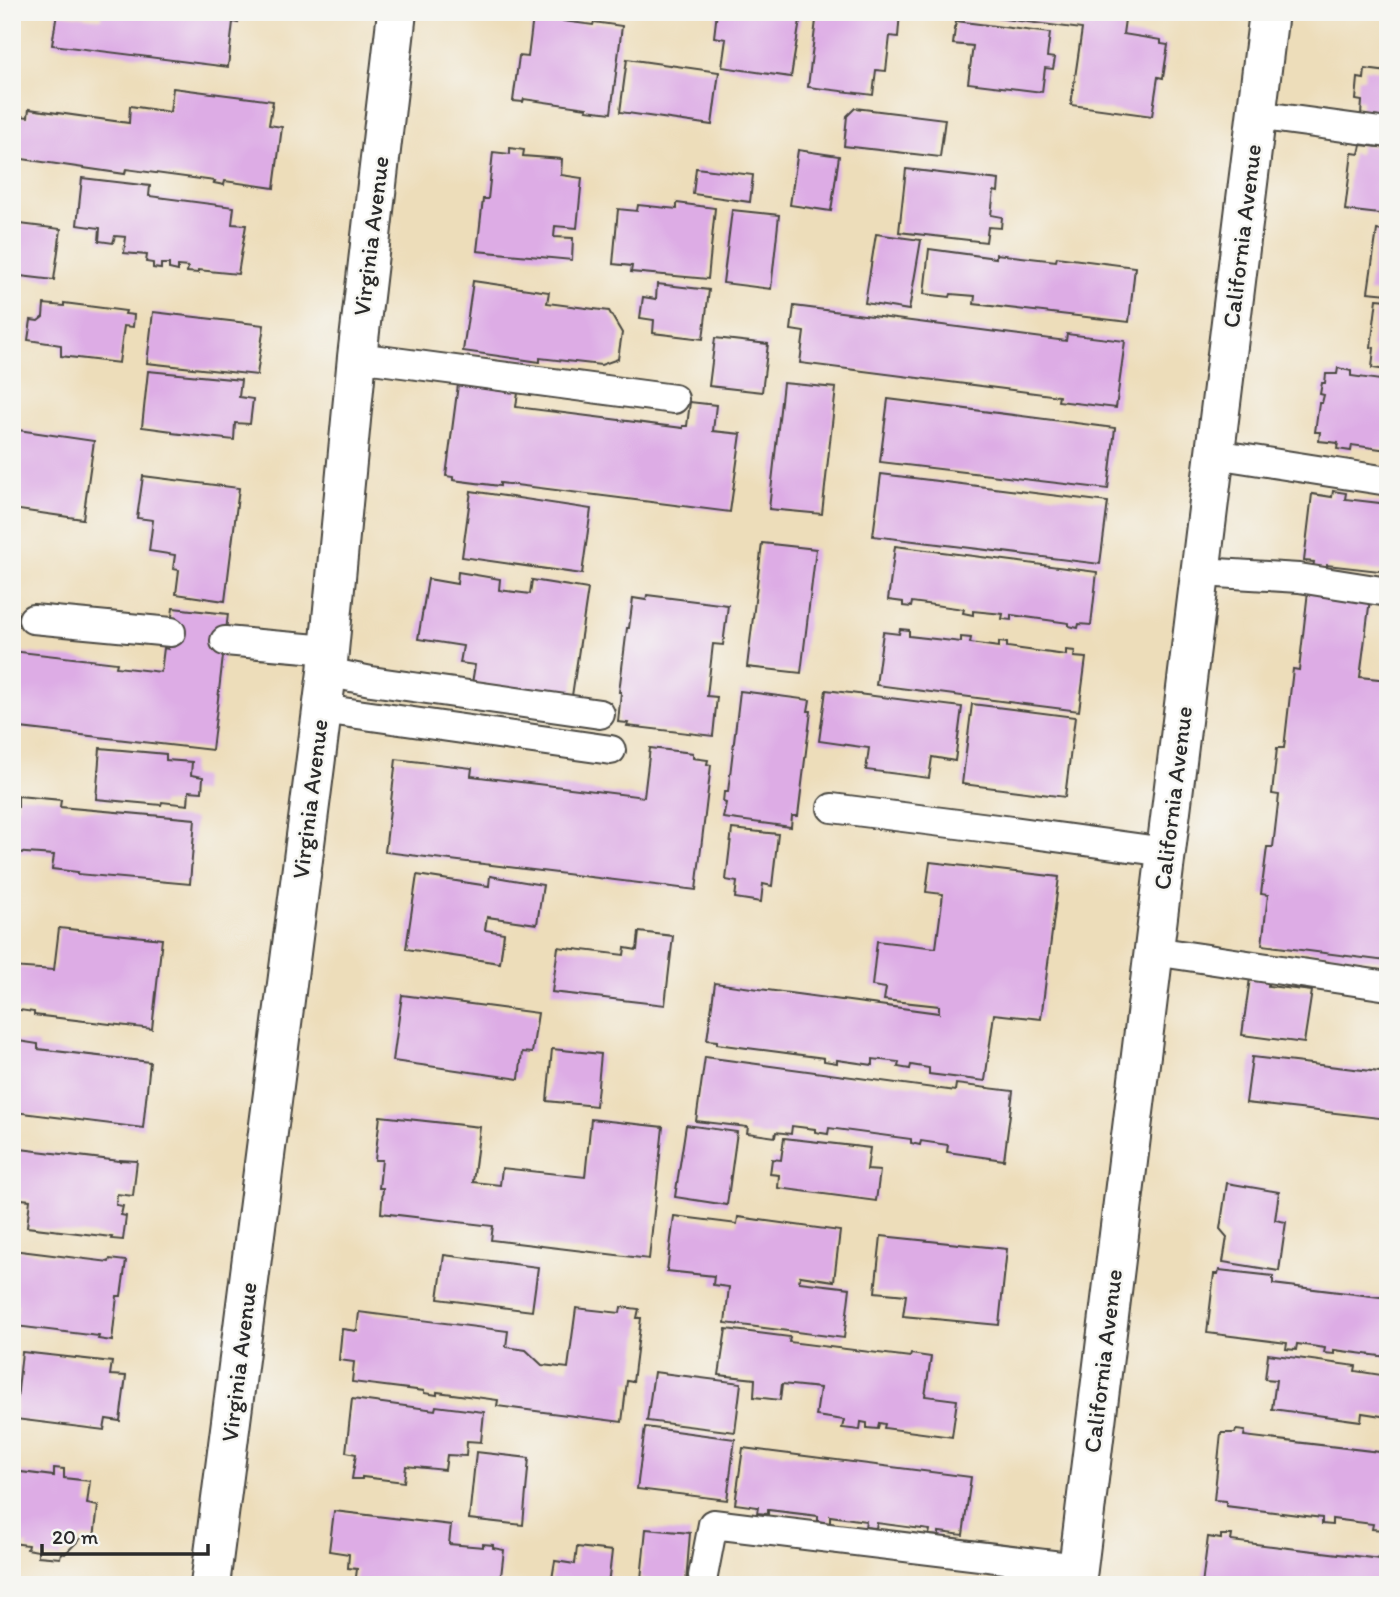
<svg xmlns="http://www.w3.org/2000/svg" width="1400" height="1597" font-family="Itim,sans-serif">
	<style>
		.building { fill: #ddace5 }
		.lines { fill: none; stroke-linecap: round; stroke-linejoin: round }
		.service-casing { stroke: #484640; stroke-width: 32 }
		.minor-casing { stroke: #484640; stroke-width: 42 }
		.secondary-casing { stroke: #484640; stroke-width: 42 }
		.service { stroke: #fff; stroke-width: 28 }
		.minor { stroke: #fff; stroke-width: 38 }
		.secondary { stroke: #fff; stroke-width: 38 }
		.labels { text-anchor: middle; stroke-width: 5; stroke-linejoin: round; paint-order: stroke }
		.street-label { font-size: 24px; fill: #2b2b2b; stroke: #f6f6f2 }
	</style>
	<rect width="100%" height="100%" fill="#f6f6f2"/>
	<filter id="ink" filterUnits="userSpaceOnUse"><feTurbulence type="fractalNoise" baseFrequency=".0143" numOctaves="2"/><feDisplacementMap in="SourceGraphic" scale="14" xChannelSelector="R" yChannelSelector="G"/><feConvolveMatrix kernelMatrix="1 2 1 2 8 2 1 2 1" color-interpolation-filters="sRGB"/></filter>
	<filter id="wash" filterUnits="userSpaceOnUse"><feTurbulence type="fractalNoise" baseFrequency=".00686" numOctaves="4" result="noise"/><feDisplacementMap in="SourceGraphic" scale="28" xChannelSelector="R" yChannelSelector="G"/><feGaussianBlur stdDeviation="1.57" result="paint"/><feColorMatrix in="noise" values="0 0 0 0 0 0 0 0 0 0 0 0 0 0 0 0 0 1.4 0 .05"/><feComposite in="paint" operator="in"/></filter>
	<g filter="url(#wash)">
		<rect width="100%" height="100%" fill="#edddba"/>
		<g id="blocks">
			<g class="building">
				<polygon points="102,12 133,14 134,12 240,12 238,23 233,22 228,67 52,45 57,13 101,19"/>
				<polygon points="717,12 788,12 801,14 791,77 722,67 726,39 714,37"/>
				<polygon points="817,12 900,12 898,37 890,36 886,71 876,70 873,95 808,87"/>
				<polygon points="965,12 1126,12 1123,34 1161,40 1161,44 1168,45 1163,78 1158,77 1152,116 1071,105 1082,29 965,14"/>
				<polygon points="533,17 593,25 594,22 622,26 611,113 586,110 587,108 524,99 523,102 513,101 519,56 528,57"/>
				<polygon points="956,21 1050,33 1047,57 1055,58 1053,69 1045,68 1042,92 968,83 973,46 953,44"/>
				<polygon points="627,59 719,72 712,125 620,112"/>
				<polygon points="1365,69 1388,72 1388,118 1361,115 1362,101 1356,100 1358,78 1364,79"/>
				<polygon points="173,88 273,101 269,125 282,127 274,188 225,181 224,185 214,183 215,181 126,169 125,174 22,159 22,156 12,154 12,115 28,117 29,109 129,123 130,106 170,112"/>
				<polygon points="855,108 945,119 940,157 844,146 847,116"/>
				<polygon points="1361,145 1388,148 1388,215 1345,210 1352,153 1359,154"/>
				<polygon points="510,148 524,150 523,156 562,159 561,175 582,178 577,228 555,226 554,237 573,238 572,260 477,251 483,199 488,199 493,152 510,154"/>
				<polygon points="798,150 839,156 831,211 790,205"/>
				<polygon points="696,168 753,175 750,202 693,194"/>
				<polygon points="906,169 999,180 998,192 994,191 991,215 1002,217 1001,228 988,227 986,242 899,232"/>
				<polygon points="82,178 150,186 149,196 234,207 232,224 246,225 238,274 198,270 198,273 187,272 188,267 178,266 178,271 169,269 169,264 161,264 161,269 153,268 153,263 146,262 147,255 124,253 126,237 115,236 113,243 99,241 100,228 77,225"/>
				<polygon points="677,203 715,208 708,279 631,272 632,266 613,264 618,209 637,211 638,205 677,209"/>
				<polygon points="732,210 779,215 771,289 723,283"/>
				<polygon points="12,223 61,229 54,280 12,275"/>
				<polygon points="1377,230 1388,232 1388,294 1368,292"/>
				<polygon points="876,234 921,240 909,310 865,303"/>
				<polygon points="929,249 996,258 996,254 1056,261 1057,257 1135,267 1129,322 974,304 975,296 951,294 950,297 924,294"/>
				<polygon points="473,281 549,292 547,303 609,311 622,333 618,359 601,365 540,358 540,362 463,351"/>
				<polygon points="657,284 709,290 703,339 653,333 654,320 640,318 643,297 656,299"/>
				<polygon points="1377,299 1388,300 1388,370 1372,368 1374,348 1371,347"/>
				<polygon points="64,303 126,311 125,314 134,315 133,327 124,326 119,363 61,356 61,345 28,340 31,320 38,321 43,317 44,304 64,306"/>
				<polygon points="794,306 1066,341 1067,334 1125,341 1116,408 1058,401 1059,396 800,363 804,332 791,330"/>
				<polygon points="153,312 264,325 257,375 147,363"/>
				<polygon points="715,338 768,344 762,392 709,386"/>
				<polygon points="1338,368 1351,371 1351,376 1388,381 1388,450 1352,445 1351,451 1337,449 1338,443 1319,441 1320,432 1315,432 1319,403 1322,403 1324,395 1320,394 1322,383 1325,383 1326,374 1337,374"/>
				<polygon points="148,371 241,380 239,397 253,399 250,424 235,423 234,440 172,433 172,431 142,427"/>
				<polygon points="459,377 519,386 516,407 683,428 683,426 687,426 690,402 716,405 713,431 741,434 730,512 500,483 500,486 453,480 453,477 446,476"/>
				<polygon points="783,383 836,388 822,514 769,509"/>
				<polygon points="888,399 1115,428 1108,489 880,462"/>
				<polygon points="18,430 94,441 83,519 12,509 12,472"/>
				<polygon points="881,474 1108,502 1100,564 873,536"/>
				<polygon points="143,476 239,488 225,601 176,594 179,570 173,569 175,555 149,551 153,520 137,518"/>
				<polygon points="471,491 591,509 582,574 462,557"/>
				<polygon points="1333,491 1346,493 1345,499 1388,504 1388,572 1327,565 1327,570 1313,568 1314,562 1304,561 1312,494 1332,497"/>
				<polygon points="762,543 816,549 801,673 747,667"/>
				<polygon points="895,546 1097,572 1091,625 1079,624 1078,628 1069,626 1069,623 1011,615 1011,620 1002,619 1003,614 973,611 973,615 963,613 964,609 912,602 911,607 903,606 903,602 888,600"/>
				<polygon points="458,572 500,579 499,590 530,594 532,580 588,589 572,696 472,683 475,665 460,663 463,646 418,639 428,579 457,584"/>
				<polygon points="1308,591 1370,599 1360,677 1388,680 1388,946 1386,961 1262,945 1268,895 1261,894 1267,847 1273,847 1279,795 1272,794 1277,748 1284,748 1293,669 1299,670"/>
				<polygon points="647,595 728,605 723,645 713,644 707,696 717,697 713,736 627,726 628,723 618,722 621,692 619,692 627,628 629,628 633,598 646,600"/>
				<polygon points="173,608 228,614 212,750 12,727 12,651 117,663 116,667 161,672 164,648 168,649"/>
				<polygon points="900,629 909,630 909,636 961,642 961,637 971,638 970,643 999,647 999,642 1007,643 1007,647 1066,655 1066,650 1075,651 1074,657 1086,658 1079,711 876,685 883,632 899,634"/>
				<polygon points="826,690 962,707 955,761 932,757 929,778 866,770 869,748 819,741"/>
				<polygon points="740,691 810,700 808,711 811,711 798,816 792,816 791,827 723,818 726,803 723,802 724,792 728,792"/>
				<polygon points="972,704 1075,717 1065,797 962,784"/>
				<polygon points="100,748 166,754 166,760 192,762 191,775 203,777 202,792 189,791 188,805 162,802 161,805 96,799"/>
				<polygon points="650,748 693,753 693,758 708,760 707,764 711,765 696,890 385,852 396,759 472,768 471,776 644,797"/>
				<polygon points="18,796 61,800 60,807 195,819 190,884 77,874 78,872 52,869 54,855 12,852 12,807 18,807"/>
				<polygon points="732,829 778,834 772,886 763,884 761,902 735,898 737,882 726,880"/>
				<polygon points="930,862 1059,877 1041,1019 994,1014 985,1081 929,1074 929,1068 911,1065 910,1069 898,1067 899,1062 873,1059 873,1065 837,1060 837,1063 824,1061 824,1058 717,1044 717,1041 707,1040 715,983 939,1013 939,1006 884,1000 886,988 872,986 877,941 936,948 943,894 926,892"/>
				<polygon points="417,875 489,886 490,876 543,885 537,924 487,917 485,930 504,933 500,963 406,949"/>
				<polygon points="59,928 162,939 152,1029 34,1015 34,1012 12,1009 12,967 54,970"/>
				<polygon points="639,932 673,936 665,1005 552,992 558,947 624,955 625,948 637,950"/>
				<polygon points="1250,978 1269,980 1268,986 1312,991 1304,1043 1242,1035"/>
				<polygon points="402,995 538,1013 532,1053 522,1052 519,1079 393,1061"/>
				<polygon points="12,1040 38,1044 38,1049 150,1062 143,1128 14,1112 17,1085 12,1084"/>
				<polygon points="552,1049 601,1054 596,1106 547,1101"/>
				<polygon points="705,1057 955,1091 956,1084 1013,1091 1004,1160 947,1152 948,1145 921,1141 920,1145 911,1143 911,1139 829,1128 828,1134 815,1132 815,1129 792,1126 791,1134 776,1132 775,1137 747,1133 748,1127 696,1121"/>
				<polygon points="1252,1057 1388,1073 1388,1119 1246,1103"/>
				<polygon points="380,1116 480,1127 473,1182 500,1185 502,1168 585,1177 591,1119 663,1127 649,1259 491,1240 493,1226 381,1213 383,1188 379,1188 382,1160 375,1160"/>
				<polygon points="686,1125 737,1132 727,1205 675,1197"/>
				<polygon points="784,1138 870,1148 867,1170 880,1171 876,1201 778,1188 779,1175 770,1174 772,1159 781,1160"/>
				<polygon points="12,1148 120,1161 120,1160 137,1161 133,1196 117,1194 116,1205 123,1206 121,1215 126,1216 123,1240 111,1239 112,1237 27,1227 30,1200 12,1198"/>
				<polygon points="1227,1183 1279,1192 1275,1220 1286,1222 1279,1271 1223,1262 1227,1237 1220,1229"/>
				<polygon points="674,1216 737,1224 738,1217 840,1231 834,1281 800,1276 799,1282 850,1288 844,1338 725,1323 729,1287 713,1285 714,1276 667,1271"/>
				<polygon points="881,1236 1007,1249 999,1325 903,1316 906,1295 875,1292"/>
				<polygon points="12,1250 109,1262 110,1259 126,1261 121,1296 117,1296 112,1341 98,1339 99,1336 15,1326 18,1305 12,1304"/>
				<polygon points="444,1255 538,1267 532,1311 438,1299"/>
				<polygon points="1219,1270 1273,1276 1273,1284 1388,1298 1388,1357 1334,1350 1334,1354 1324,1353 1325,1348 1297,1344 1296,1350 1286,1349 1287,1343 1207,1333 1214,1274 1218,1274"/>
				<polygon points="621,1307 639,1309 637,1318 641,1318 633,1382 627,1381 622,1422 497,1406 498,1400 437,1392 437,1395 424,1393 424,1391 352,1382 354,1362 339,1360 342,1329 357,1331 359,1312 508,1331 506,1347 526,1350 542,1365 568,1368 576,1308 620,1313"/>
				<polygon points="726,1329 790,1337 789,1342 910,1357 911,1354 931,1357 925,1396 957,1400 952,1437 884,1428 885,1424 879,1423 878,1429 867,1428 867,1423 861,1422 860,1430 842,1428 844,1420 816,1416 820,1388 782,1384 780,1400 754,1397 755,1379 719,1375"/>
				<polygon points="22,1352 112,1362 110,1375 126,1376 120,1421 106,1419 104,1430 15,1419"/>
				<polygon points="1268,1354 1356,1366 1355,1371 1388,1376 1388,1417 1362,1413 1361,1421 1272,1409 1276,1380 1265,1379"/>
				<polygon points="654,1372 741,1383 735,1432 647,1421"/>
				<polygon points="352,1399 435,1410 436,1406 484,1412 481,1442 467,1441 466,1456 447,1455 445,1470 406,1466 404,1482 362,1477 362,1479 352,1479 356,1454 346,1452"/>
				<polygon points="645,1427 735,1439 727,1500 637,1489"/>
				<polygon points="1236,1430 1245,1431 1244,1436 1388,1453 1388,1525 1384,1524 1383,1530 1372,1529 1373,1524 1332,1519 1332,1525 1322,1524 1322,1518 1226,1506 1226,1501 1214,1500 1221,1433 1235,1433"/>
				<polygon points="743,1448 971,1477 963,1535 939,1532 939,1536 929,1535 930,1530 877,1523 876,1528 865,1527 866,1521 830,1516 830,1523 818,1521 818,1516 768,1510 768,1514 757,1513 758,1507 735,1504"/>
				<polygon points="476,1452 529,1458 523,1525 469,1519"/>
				<polygon points="54,1468 64,1469 64,1478 90,1481 87,1504 98,1506 94,1538 82,1537 65,1554 61,1553 60,1558 38,1556 38,1551 27,1549 28,1545 12,1543 12,1471 54,1476"/>
				<polygon points="334,1511 451,1525 449,1544 483,1547 483,1544 493,1545 493,1548 504,1550 500,1585 418,1585 394,1582 394,1585 355,1585 357,1569 348,1568 349,1554 329,1551"/>
				<polygon points="646,1529 690,1533 686,1583 641,1579"/>
				<polygon points="1221,1535 1232,1535 1231,1541 1388,1560 1388,1585 1202,1585 1208,1537 1221,1539"/>
				<polygon points="577,1547 612,1551 608,1585 551,1585 555,1561 575,1564"/>
			</g>
		</g>
	</g>
	<g filter="url(#ink)">
		<use href="#blocks" fill-opacity="0" stroke="#484640" stroke-width="2"/>
		<g class="lines">
			<g class="service-casing">
				<g id="service">
					<polyline points="1256,115 1388,133"/>
					<polyline points="357,357 674,399"/>
					<polyline points="1215,454 1388,481"/>
					<polyline points="1201,572 1299,578 1388,592"/>
					<polyline points="33,619 171,632"/>
					<polyline points="225,641 329,650"/>
					<polyline points="327,672 371,681 600,714"/>
					<polyline points="322,709 611,750"/>
					<polyline points="832,808 997,829 1166,852"/>
					<polyline points="1154,951 1388,986"/>
					<polyline points="703,1576 713,1524 1078,1568"/>
				</g>
			</g>
			<g class="minor-casing">
				<polyline id="minor" points="210,1585 327,672 357,357 397,12"/>
			</g>
			<g class="secondary-casing">
				<polyline id="secondary" points="1076,1585 1269,12"/>
			</g>
			<use href="#service" class="service"/>
			<use href="#minor" class="minor"/>
			<use href="#secondary" class="secondary"/>
		</g>
	</g>
	<g class="labels">
		<g class="street-label">
			<text transform="translate(371 236) rotate(-83)" y="8">Virginia Avenue</text>
			<text transform="translate(1242 236) rotate(-83)" y="8">California Avenue</text>
			<text transform="translate(1173 798) rotate(-83)" y="8">California Avenue</text>
			<text transform="translate(310 799) rotate(-83)" y="8">Virginia Avenue</text>
			<text transform="translate(1103 1361) rotate(-83)" y="8">California Avenue</text>
			<text transform="translate(239 1362) rotate(-83)" y="8">Virginia Avenue</text>
		</g>
	</g>
	<rect width="1400" height="1597" fill="none" stroke="#f6f6f2" stroke-width="42"/>
	<path d="M42 1544v10h166v-10" fill="none" stroke="#2b2b2b" stroke-width="3.5"/>
	<text x="52" y="1544" font-size="21" fill="#2b2b2b" stroke="#f6f6f2" stroke-width="5" paint-order="stroke">20 m</text>
</svg>
